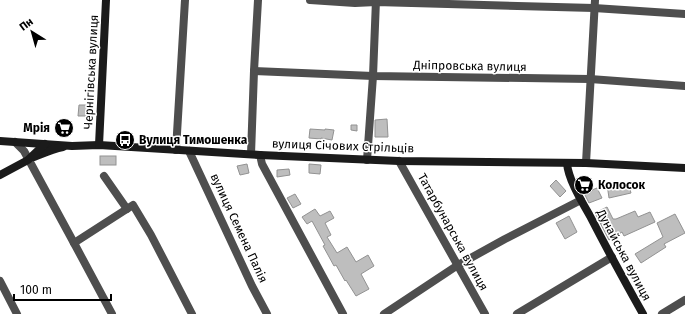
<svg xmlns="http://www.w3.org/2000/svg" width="685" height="314" font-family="'Fira Sans',sans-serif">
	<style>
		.building { fill: #bebebe; stroke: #929292 }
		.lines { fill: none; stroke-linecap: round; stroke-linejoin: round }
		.street { stroke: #4e4e4e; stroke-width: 8 }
		.secondary { stroke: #1b1b1b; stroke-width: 8 }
		.labels { text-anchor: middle; stroke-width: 3; stroke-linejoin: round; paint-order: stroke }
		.street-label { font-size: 12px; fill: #000; stroke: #fff }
		.poi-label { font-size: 12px; font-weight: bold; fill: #000; stroke: #fff; text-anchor: start }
	</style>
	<rect width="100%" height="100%" fill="#fff"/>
	<g class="building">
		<polygon points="79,105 87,105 86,116 78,116"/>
		<polygon points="387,119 388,137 375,137 375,120"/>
		<polygon points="351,125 357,125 357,131 351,130"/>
		<polygon points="310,129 325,130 325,129 334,130 332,140 321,138 321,139 309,138"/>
		<rect x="100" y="156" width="16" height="9"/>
		<polygon points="247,164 249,173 240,175 237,166"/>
		<polygon points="309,164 321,165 320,174 309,173"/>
		<polygon points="289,169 290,175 277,177 277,170"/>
		<polygon points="556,180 566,191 560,197 550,186"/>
		<polygon points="587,180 592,190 597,188 602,198 589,203 579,183"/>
		<polygon points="617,182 618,188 629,186 631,193 609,198 607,184"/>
		<polygon points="295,194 301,204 293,208 287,198"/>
		<polygon points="607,207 613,219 616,219 635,211 638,217 650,212 655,222 624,236 622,232 609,240 595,213"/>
		<polygon points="315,209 320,216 330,211 334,218 325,223 331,235 327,237 337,253 347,247 356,262 368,255 374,266 361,274 369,289 356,296 346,280 345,281 336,265 334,266 328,255 323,246 325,245 312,221 307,224 302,217"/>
		<polygon points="675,214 685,233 664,244 666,247 641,263 635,254 663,237 657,223"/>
		<polygon points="569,216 577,232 565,239 556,223"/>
	</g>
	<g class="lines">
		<g class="street">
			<polyline points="310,0 355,3 376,2 594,8 685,14"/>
			<polyline points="254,71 373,76 590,79 685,86"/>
			<polyline points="15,142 24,151 74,243 112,314"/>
			<polyline points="176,150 185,0"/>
			<polyline points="189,151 252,286 267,314"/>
			<polyline points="251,154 254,71 258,0"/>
			<polyline points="260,155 262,164 343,314"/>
			<polyline points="367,160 373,76 376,0"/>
			<polyline points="399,161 485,314"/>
			<polyline points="586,163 595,0"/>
			<polyline points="104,176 127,209"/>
			<polyline points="74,243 133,205 151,235 192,314"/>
			<polyline points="0,281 17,314"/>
			<polyline points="384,314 458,265 505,239 581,200"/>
			<polyline points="517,314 612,257"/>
			<polyline points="662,314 685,300"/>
		</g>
		<g class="secondary">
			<polyline points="0,141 72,146 99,145 260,155 399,161 586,163 685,168"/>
			<polyline points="99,145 106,0"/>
			<path d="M34,157C44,153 53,149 63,147"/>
			<path d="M567,163C568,179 582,202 590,216C607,249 625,282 643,314"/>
			<polyline points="0,175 28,160 45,144"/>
		</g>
	</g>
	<defs>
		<g id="supermarket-disc" transform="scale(1)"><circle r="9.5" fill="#000" stroke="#fff"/><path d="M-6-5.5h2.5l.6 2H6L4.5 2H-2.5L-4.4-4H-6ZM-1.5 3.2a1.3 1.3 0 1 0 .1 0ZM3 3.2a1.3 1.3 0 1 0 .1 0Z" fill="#fff"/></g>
		<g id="bus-disc" transform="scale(1)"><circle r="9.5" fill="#000" stroke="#fff"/><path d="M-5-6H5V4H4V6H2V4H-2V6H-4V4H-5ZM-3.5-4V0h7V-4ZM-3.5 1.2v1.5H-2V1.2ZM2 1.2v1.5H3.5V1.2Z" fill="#fff"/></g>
	</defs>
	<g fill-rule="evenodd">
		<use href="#supermarket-disc" x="64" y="128"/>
		<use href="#bus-disc" x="125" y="140"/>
		<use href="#supermarket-disc" x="584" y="185"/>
	</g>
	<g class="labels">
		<g class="street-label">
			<text transform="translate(470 66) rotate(1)" y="4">Дніпровська вулиця</text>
			<text transform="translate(91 72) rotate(-87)" y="4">Чернігівська вулиця</text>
			<text transform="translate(343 146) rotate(2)" y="4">вулиця Січових Стрільців</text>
			<text transform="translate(239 228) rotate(65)" y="4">вулиця Семена Палія</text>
			<text transform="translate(453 232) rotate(61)" y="4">Татарбунарська вулиця</text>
			<text transform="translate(624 255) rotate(62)" y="4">Дунайська вулиця</text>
		</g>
		<g class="poi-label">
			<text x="50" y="132" text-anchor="end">Мрія</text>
			<text x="139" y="144">Вулиця Тимошенка</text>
			<text x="598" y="189">Колосок</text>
		</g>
	</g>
	<g transform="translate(32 32) rotate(323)" stroke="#ffffff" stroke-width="3" paint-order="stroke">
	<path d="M0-3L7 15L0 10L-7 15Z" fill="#000000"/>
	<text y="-6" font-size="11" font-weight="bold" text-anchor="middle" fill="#000000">Пн</text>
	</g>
	<path d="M14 294v6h97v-6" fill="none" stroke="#000000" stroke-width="2"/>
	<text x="20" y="294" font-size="12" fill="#000000" stroke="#ffffff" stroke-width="3" paint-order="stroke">100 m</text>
</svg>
